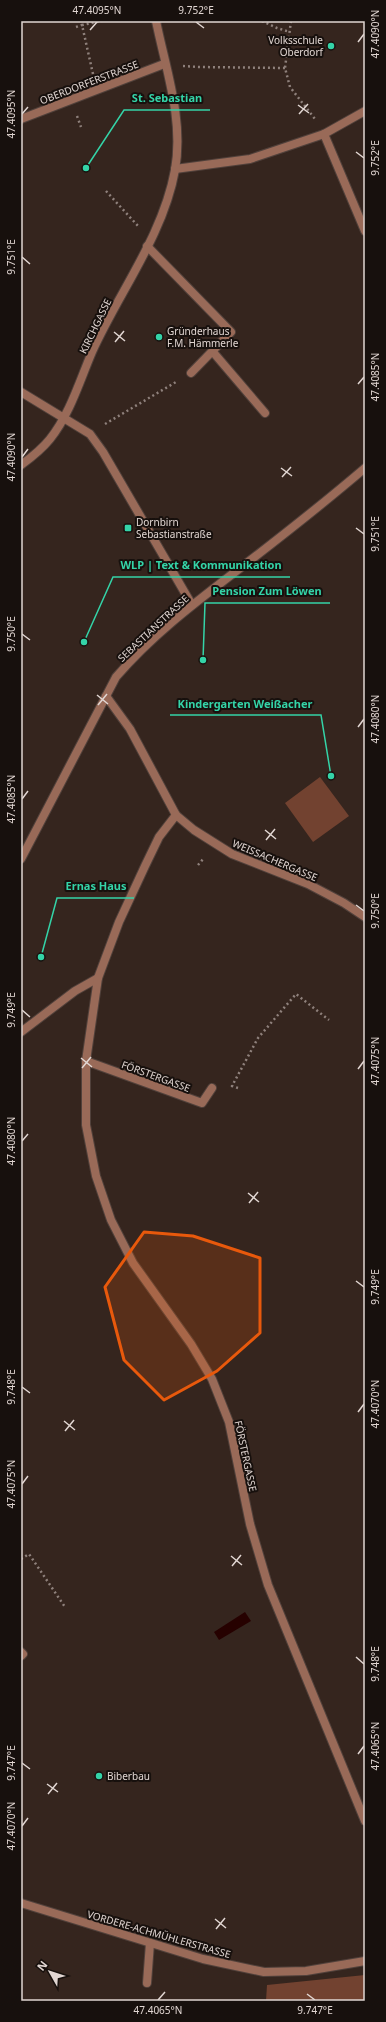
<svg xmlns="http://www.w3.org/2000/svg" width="386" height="2022" font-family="'Noto Sans',sans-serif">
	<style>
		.green { fill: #724230 }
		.water { fill: #260100 }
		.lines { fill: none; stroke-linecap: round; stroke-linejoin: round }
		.service-casing { stroke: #51413b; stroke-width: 10 }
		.minor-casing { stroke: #51413b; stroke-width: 10 }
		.tertiary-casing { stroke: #51413b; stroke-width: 10 }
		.path { stroke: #8f817c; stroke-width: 2.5; stroke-dasharray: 2 3; stroke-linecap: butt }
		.service { stroke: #996a58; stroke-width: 8 }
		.minor { stroke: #996a58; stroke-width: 8 }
		.tertiary { stroke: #996a58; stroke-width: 8 }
		.marked { fill: #e8590c; fill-opacity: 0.2; stroke: #e8590c; stroke-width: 3; stroke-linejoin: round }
		.ticks { fill: none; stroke: #e1d6d2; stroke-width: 1.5 }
		.poi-dot { fill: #34d4a8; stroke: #17100d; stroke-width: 1.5 }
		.labels { text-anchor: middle; stroke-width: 4; stroke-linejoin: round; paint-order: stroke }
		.poi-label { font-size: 10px; fill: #e1d6d2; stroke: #17100d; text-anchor: start }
		.street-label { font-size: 10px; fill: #e1d6d2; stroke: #17100d }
		.leader { fill: none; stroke: #34d4a8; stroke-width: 1.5 }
		.callout-dot { fill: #34d4a8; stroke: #17100d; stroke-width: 1.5 }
		.callout-label { font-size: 11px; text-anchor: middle; font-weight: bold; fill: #34d4a8; stroke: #17100d; stroke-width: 4; stroke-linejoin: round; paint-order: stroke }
		.neatline { fill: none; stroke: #e1d6d2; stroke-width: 1.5 }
		.ticks-label { font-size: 10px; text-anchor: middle; fill: #e1d6d2 }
	</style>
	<rect width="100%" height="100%" fill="#35251e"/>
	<g class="green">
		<polygon points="320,777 349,816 313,842 285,803"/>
		<polygon points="365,1975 365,2001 266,2001 267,1985"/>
	</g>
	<polygon class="water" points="245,1612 251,1621 219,1640 214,1632"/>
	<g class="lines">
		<g class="service-casing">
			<g id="service">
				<polyline points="147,246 231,332 191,373"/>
				<polyline points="213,352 265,413"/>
				<polyline points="21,1032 75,991 98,978"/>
				<polyline points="86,1061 202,1103 212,1088"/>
				<polyline points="21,1652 23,1654 21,1656"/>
				<polyline points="147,1983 150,1943"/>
			</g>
		</g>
		<g class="minor-casing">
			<g id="minor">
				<polyline points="21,119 164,64"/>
				<polyline points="324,134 365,231"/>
				<polyline points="175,169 250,159 324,134 365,111"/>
				<polyline points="21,392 90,434 103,452 192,605"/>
				<path d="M21,465C32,457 42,449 50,439C70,414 80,380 92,352C119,292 163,236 175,170C184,120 166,70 156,21"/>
				<polyline points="106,696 130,729 176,815 194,830 232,854 308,884 344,903 365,917"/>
				<polyline points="176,815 159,837 145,866 119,922 98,978 86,1061 86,1125 96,1176 111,1220 133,1263 191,1344 212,1379 229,1422 250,1524 268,1585 365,1821"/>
			</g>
		</g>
		<g class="tertiary-casing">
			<g id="tertiary">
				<path d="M21,859L116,677C152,635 196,602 239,569C282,536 324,503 365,468"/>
				<polyline points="21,1903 203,1959 264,1972 306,1971 365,1961"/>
			</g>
		</g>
		<g class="path">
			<polyline points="262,21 277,28 290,32"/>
			<polyline points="291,21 285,68 290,87 315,119"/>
			<polyline points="76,27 82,25"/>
			<polyline points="183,66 199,67 285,68"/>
			<polyline points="93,74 82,25 102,21"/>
			<polyline points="77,116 81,127"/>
			<polyline points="106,191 138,226"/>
			<polyline points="105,424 176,382"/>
			<polyline points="198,865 204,858"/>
			<polyline points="238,1088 232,1086 258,1038 296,994 329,1020"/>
			<polyline points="21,1559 29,1554 65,1607"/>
		</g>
		<use href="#service" class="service"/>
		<use href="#minor" class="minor"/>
		<use href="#tertiary" class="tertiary"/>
	</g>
	<path class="marked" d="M144,1232L193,1236L260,1258V1333L217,1371L164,1400L124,1360L105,1287Z"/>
	<path class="ticks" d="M196,22L204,28M90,30L97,22M358,42L364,34M298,105L309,113M22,114L28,107M299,114L308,104M356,152L364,158M22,257L30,264M114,332L125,341M115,342L124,331M358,384L364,377M22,457L28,449M281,468L292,476M282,477L291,467M356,528L364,534M22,634L30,640M97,695L108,704M98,705L107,694M358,727L364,719M22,799L28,791M265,830L276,839M266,840L275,829M356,905L364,911M22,1010L30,1017M81,1058L92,1067M82,1068L91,1057M358,1069L364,1061M22,1141L28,1134M248,1193L259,1202M249,1203L258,1192M356,1281L364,1287M22,1387L30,1393M358,1412L364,1404M64,1421L75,1430M65,1431L74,1420M22,1484L28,1476M231,1556L242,1565M232,1566L241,1555M356,1657L364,1664M358,1754L364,1746M22,1763L30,1769M47,1784L58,1792M48,1794L57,1783M22,1826L28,1818M215,1919L226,1928M216,1929L225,1918M307,1994L315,2000M158,2000L165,1992"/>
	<g class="poi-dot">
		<circle cx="331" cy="46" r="4"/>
		<circle cx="159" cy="337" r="4"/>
		<rect x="124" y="524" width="8" height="8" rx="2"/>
		<circle cx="99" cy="1776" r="4"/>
	</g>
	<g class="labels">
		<g class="poi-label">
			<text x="323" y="44" text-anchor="end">Volksschule<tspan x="323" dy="12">Oberdorf</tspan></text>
			<text x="167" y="335">Gründerhaus<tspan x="167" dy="12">F.M. Hämmerle</tspan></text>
			<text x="136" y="526">Dornbirn<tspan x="136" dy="12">Sebastianstraße</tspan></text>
			<text x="107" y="1780">Biberbau</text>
		</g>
		<g class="street-label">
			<text transform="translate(89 82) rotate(-21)" y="4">OBERDORFERSTRASSE</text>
			<text transform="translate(95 326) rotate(-64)" y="4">KIRCHGASSE</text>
			<text transform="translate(153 628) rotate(-43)" y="4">SEBASTIANSTRASSE</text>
			<text transform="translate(275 860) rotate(23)" y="4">WEISSACHERGASSE</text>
			<text transform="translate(156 1076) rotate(20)" y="4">FÖRSTERGASSE</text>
			<text transform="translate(246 1456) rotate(78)" y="4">FÖRSTERGASSE</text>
			<text transform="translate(159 1934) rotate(16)" y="4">VORDERE-ACHMÜHLERSTRASSE</text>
		</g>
	</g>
	<path class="leader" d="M86 168L124 110H210M84 642L113 577H290M203 660L205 603H330M331 776L321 715H170M41 957L57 898H134"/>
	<g class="callout-dot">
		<circle cx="86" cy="168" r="4"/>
		<circle cx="84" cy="642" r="4"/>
		<circle cx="203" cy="660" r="4"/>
		<circle cx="331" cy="776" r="4"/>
		<circle cx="41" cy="957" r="4"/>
	</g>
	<g class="callout-label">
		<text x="167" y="102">St. Sebastian</text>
		<text x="201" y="569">WLP | Text &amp; Kommunikation</text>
		<text x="267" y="595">Pension Zum Löwen</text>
		<text x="245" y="708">Kindergarten Weißacher</text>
		<text x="96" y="890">Ernas Haus</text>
	</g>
	<rect width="386" height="2022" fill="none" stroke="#17100d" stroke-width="44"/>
	<g transform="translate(50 1972) rotate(309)" stroke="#17100d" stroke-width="3" paint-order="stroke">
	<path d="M0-3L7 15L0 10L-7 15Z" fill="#e1d6d2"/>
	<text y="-6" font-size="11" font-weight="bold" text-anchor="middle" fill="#e1d6d2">N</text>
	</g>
	<rect x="22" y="22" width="342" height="1978" class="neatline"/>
	<g class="ticks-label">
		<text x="97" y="14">47.4095°N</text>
		<text x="196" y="14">9.752°E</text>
		<text transform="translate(375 34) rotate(-90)" y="4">47.4090°N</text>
		<text transform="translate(11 114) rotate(-90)" y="4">47.4095°N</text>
		<text transform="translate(375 158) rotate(-90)" y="4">9.752°E</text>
		<text transform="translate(11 257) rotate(-90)" y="4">9.751°E</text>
		<text transform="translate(375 377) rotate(-90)" y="4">47.4085°N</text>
		<text transform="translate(11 457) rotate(-90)" y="4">47.4090°N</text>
		<text transform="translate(375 534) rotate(-90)" y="4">9.751°E</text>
		<text transform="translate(11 634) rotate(-90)" y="4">9.750°E</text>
		<text transform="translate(375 719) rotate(-90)" y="4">47.4080°N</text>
		<text transform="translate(11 799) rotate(-90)" y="4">47.4085°N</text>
		<text transform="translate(375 911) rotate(-90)" y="4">9.750°E</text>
		<text transform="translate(11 1010) rotate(-90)" y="4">9.749°E</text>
		<text transform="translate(375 1061) rotate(-90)" y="4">47.4075°N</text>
		<text transform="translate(11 1141) rotate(-90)" y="4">47.4080°N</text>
		<text transform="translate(375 1287) rotate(-90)" y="4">9.749°E</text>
		<text transform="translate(11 1387) rotate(-90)" y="4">9.748°E</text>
		<text transform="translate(375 1404) rotate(-90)" y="4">47.4070°N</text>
		<text transform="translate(11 1484) rotate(-90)" y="4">47.4075°N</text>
		<text transform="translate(375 1664) rotate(-90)" y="4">9.748°E</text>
		<text transform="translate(375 1746) rotate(-90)" y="4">47.4065°N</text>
		<text transform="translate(11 1763) rotate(-90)" y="4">9.747°E</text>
		<text transform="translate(11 1826) rotate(-90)" y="4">47.4070°N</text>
		<text x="158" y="2014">47.4065°N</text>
		<text x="315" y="2014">9.747°E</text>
	</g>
</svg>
